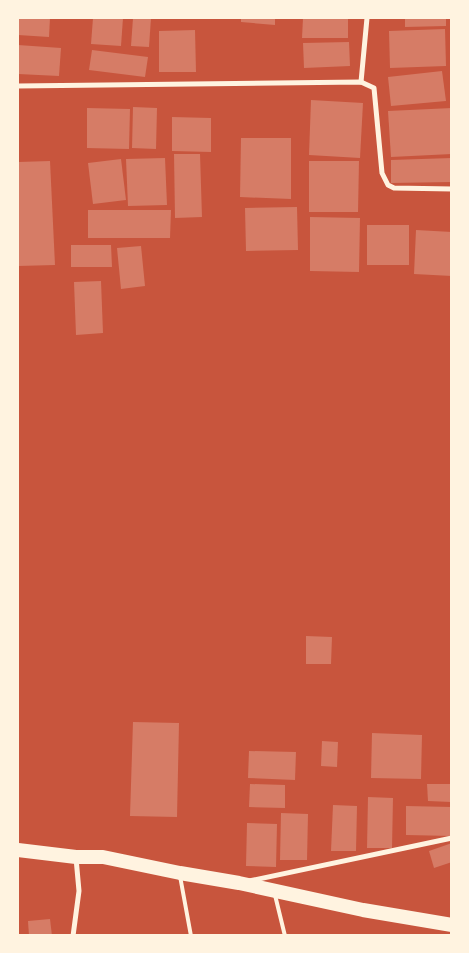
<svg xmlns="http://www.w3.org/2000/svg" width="469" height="953" font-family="'Noto Sans',sans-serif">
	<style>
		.building { fill: #d67c66 }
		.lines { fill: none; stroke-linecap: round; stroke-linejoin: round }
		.service { stroke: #fff3e0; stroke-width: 4 }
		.minor { stroke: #fff3e0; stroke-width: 5 }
		.trunk { stroke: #fff3e0; stroke-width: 14 }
	</style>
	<rect width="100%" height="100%" fill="#c8553d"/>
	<g class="building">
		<polygon points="18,18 50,18 49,37 18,35"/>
		<polygon points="93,18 123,18 121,46 91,44"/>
		<polygon points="133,18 151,18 149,47 131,46"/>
		<polygon points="241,18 275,18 275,25 241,22"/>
		<polygon points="303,18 348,18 348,38 302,38"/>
		<polygon points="405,18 446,18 446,26 405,27"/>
		<polygon points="445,29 446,66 390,68 389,31"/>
		<polygon points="195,30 196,72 159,72 159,31"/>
		<polygon points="349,42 350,66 304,68 303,43"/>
		<polygon points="18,45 61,48 59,76 18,74"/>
		<polygon points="92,50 148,57 145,77 89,70"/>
		<polygon points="442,71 446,101 391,106 388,77"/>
		<polygon points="311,100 363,103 360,158 309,155"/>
		<polygon points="133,107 157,108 156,149 132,148"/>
		<polygon points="87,108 130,109 129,149 87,148"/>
		<polygon points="452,108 452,154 391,157 388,111"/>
		<polygon points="172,117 211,118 211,152 172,151"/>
		<polygon points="241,138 291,138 291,199 240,197"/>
		<polygon points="174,154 200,154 202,217 175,218"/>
		<polygon points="165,158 167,205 128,206 126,159"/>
		<polygon points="452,158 452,182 391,183 391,160"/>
		<polygon points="121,159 126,200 93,204 88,163"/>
		<polygon points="50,161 55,265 18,266 18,162"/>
		<polygon points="309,161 359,161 358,212 309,212"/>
		<polygon points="297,207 298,250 246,251 245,208"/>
		<polygon points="88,210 171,210 170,238 88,238"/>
		<polygon points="310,217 360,218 359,272 310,271"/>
		<rect x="367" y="225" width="42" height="40"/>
		<polygon points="416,230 452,232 452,276 414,274"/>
		<polygon points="71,245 111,245 112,267 71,267"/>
		<polygon points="141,246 145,286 121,289 117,248"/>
		<polygon points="101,281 103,333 76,335 74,282"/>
		<polygon points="306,636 332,637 331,664 306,664"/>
		<polygon points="133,722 179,723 177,817 130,816"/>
		<polygon points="372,733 422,735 421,779 371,778"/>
		<polygon points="322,741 338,742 337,767 321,766"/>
		<polygon points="249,751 296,752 295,780 248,778"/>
		<polygon points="250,784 285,785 285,808 249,807"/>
		<polygon points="427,784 451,784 451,802 428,801"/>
		<polygon points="368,797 393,798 392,848 367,848"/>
		<polygon points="333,805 357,806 356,851 331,851"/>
		<polygon points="406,806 452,807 452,836 406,835"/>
		<polygon points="281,813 308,814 307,860 280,860"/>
		<polygon points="247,823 277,824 276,867 246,866"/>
		<polygon points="452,843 452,862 434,868 429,851"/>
		<polygon points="50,919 52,936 29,936 28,921"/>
	</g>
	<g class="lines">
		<g class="service">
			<polyline points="180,876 191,936"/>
			<polyline points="275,895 285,936"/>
		</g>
		<g class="minor">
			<polyline points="361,82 367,18"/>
			<polyline points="18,86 361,82 374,88 382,173 388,185 394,188 452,189"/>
			<polyline points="249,881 452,838"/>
			<polyline points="73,936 79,891 76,858"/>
		</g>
		<polyline class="trunk" points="18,850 76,857 103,857 180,873 239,883 363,910 452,925"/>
	</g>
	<rect width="469" height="953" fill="none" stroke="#fff3e0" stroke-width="38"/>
</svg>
